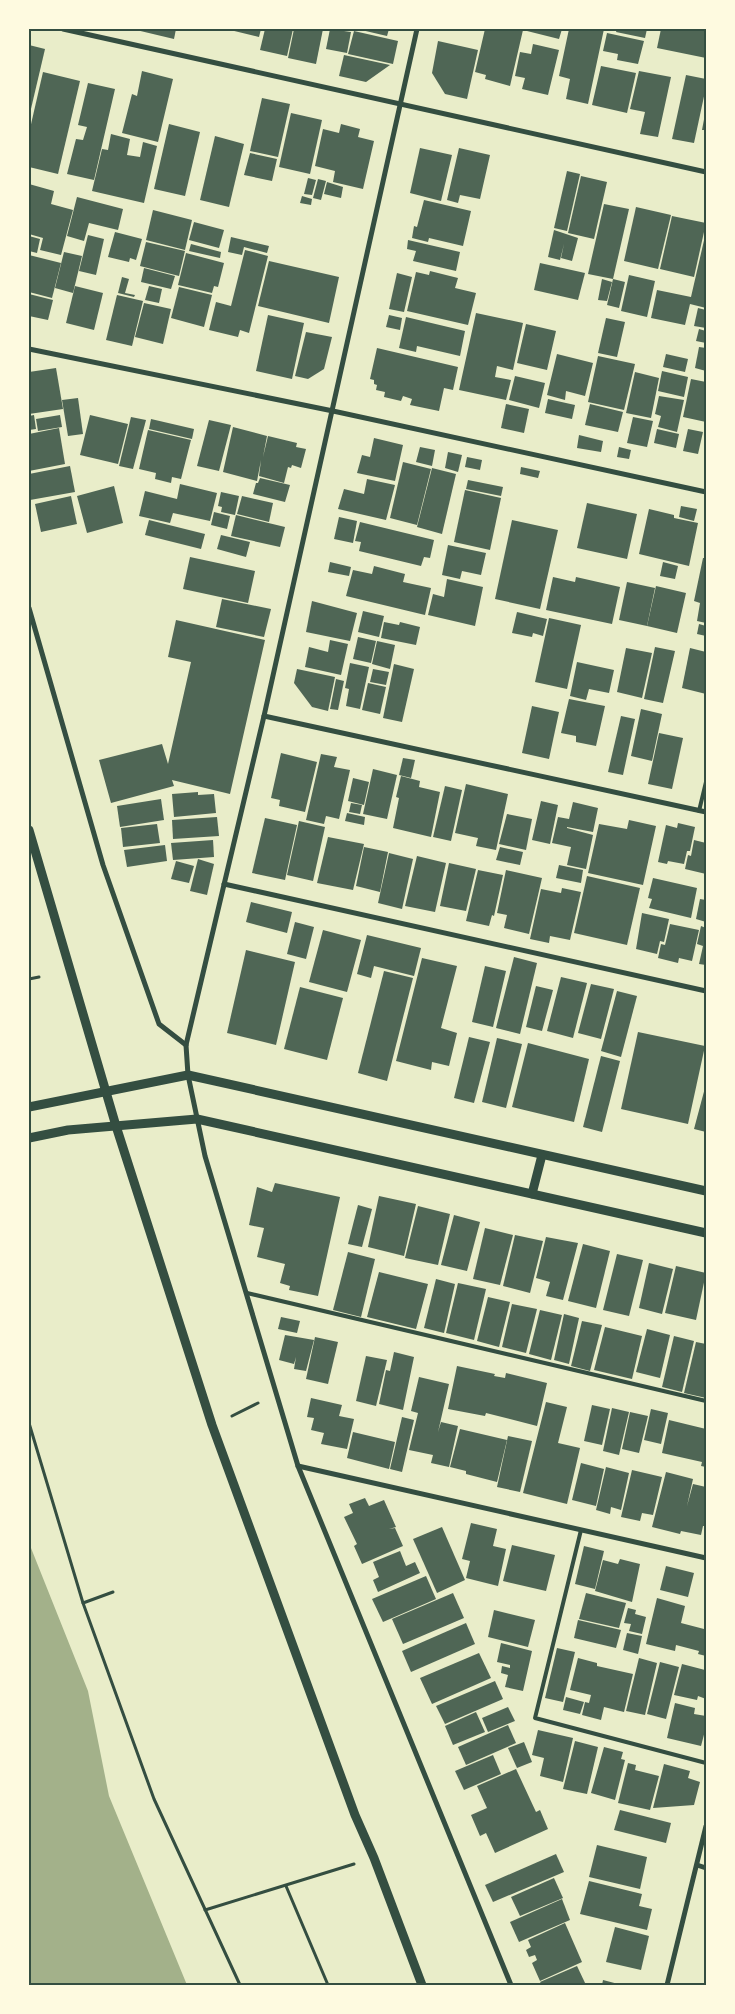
<svg xmlns="http://www.w3.org/2000/svg" width="735" height="2014" font-family="Roboto,sans-serif">
	<style>
		.water { fill: #a3b18a }
		.building { fill: #4f6655 }
		.lines { fill: none; stroke-linecap: round; stroke-linejoin: round }
		.path { stroke: #344e41; stroke-width: 3 }
		.service { stroke: #344e41; stroke-width: 4 }
		.minor { stroke: #344e41; stroke-width: 5 }
		.tertiary { stroke: #344e41; stroke-width: 9 }
		.neatline { fill: none; stroke: #344e41; stroke-width: 2 }
	</style>
	<rect width="100%" height="100%" fill="#e9edc9"/>
	<polygon class="water" points="29,1543 88,1691 109,1796 187,1985 29,1985"/>
	<g class="building">
		<polygon points="132,29 176,29 174,39"/>
		<polygon points="226,29 261,29 259,37"/>
		<polygon points="265,29 293,29 287,56 260,50"/>
		<polygon points="294,29 323,29 316,64 288,58"/>
		<polygon points="330,29 351,32 347,53 326,49"/>
		<polygon points="357,29 389,29 387,36"/>
		<polygon points="485,29 562,29 559,39 523,30 510,86 485,79 486,75 475,72"/>
		<polygon points="569,29 604,29 588,104 566,99 570,79 559,76"/>
		<polygon points="617,29 647,29 645,38 616,32"/>
		<polygon points="661,29 695,29 706,31 706,58 657,48"/>
		<polygon points="354,31 398,41 393,64 348,54"/>
		<polygon points="607,33 644,41 638,64 617,60 618,54 603,51"/>
		<polygon points="438,41 478,50 467,99 445,94 432,73"/>
		<polygon points="533,44 559,50 548,95 522,89 525,78 515,76 520,52 531,54"/>
		<polygon points="29,45 45,49 30,113 29,112"/>
		<polygon points="344,55 390,65 366,82 339,76"/>
		<polygon points="601,66 636,73 627,113 592,105"/>
		<polygon points="142,71 173,79 158,142 122,133 132,94 137,96"/>
		<polygon points="639,71 671,77 658,137 640,134 645,112 630,109"/>
		<polygon points="43,72 80,81 58,174 29,167 29,133"/>
		<polygon points="686,75 706,79 706,87 694,143 672,139"/>
		<polygon points="88,83 115,89 94,180 67,174 76,139 83,140 87,127 78,125"/>
		<polygon points="262,98 290,104 278,157 250,151"/>
		<polygon points="291,113 322,120 310,174 279,167"/>
		<polygon points="705,114 706,114 706,130 702,130"/>
		<polygon points="169,124 200,132 185,196 154,189"/>
		<polygon points="341,124 360,129 358,137 374,141 363,189 333,182 335,171 315,166 323,129 339,133"/>
		<polygon points="111,134 130,139 127,155 140,157 143,142 157,146 144,203 92,191 102,149 108,150"/>
		<polygon points="215,136 244,144 229,207 200,200"/>
		<polygon points="420,148 452,155 441,201 410,193"/>
		<polygon points="459,148 490,155 480,199 460,195 458,203 447,200"/>
		<polygon points="250,153 277,159 272,181 244,175"/>
		<polygon points="567,171 580,174 567,231 554,228"/>
		<polygon points="581,176 607,182 594,239 568,233"/>
		<polygon points="308,178 316,180 312,195 304,194"/>
		<polygon points="318,179 326,181 321,200 313,198"/>
		<polygon points="327,182 343,187 341,198 324,194"/>
		<polygon points="29,184 54,191 51,204 73,210 61,255 40,250 43,238 29,234"/>
		<polygon points="302,196 312,199 311,205 300,203"/>
		<polygon points="77,197 123,209 118,230 89,223 84,241 67,236"/>
		<polygon points="424,200 471,211 463,246 429,238 428,242 412,238 414,226 417,227"/>
		<polygon points="604,204 629,209 613,279 588,274"/>
		<polygon points="636,207 671,215 658,269 624,261"/>
		<polygon points="153,210 192,220 185,250 146,240"/>
		<polygon points="672,216 706,223 694,277 660,269"/>
		<polygon points="194,222 224,230 219,248 189,240"/>
		<polygon points="554,230 578,238 572,261 561,258 564,244 560,260 548,257"/>
		<polygon points="115,232 142,239 136,260 130,258 129,262 108,257"/>
		<polygon points="88,235 104,239 96,275 79,271"/>
		<polygon points="29,236 40,239 37,253 29,251"/>
		<polygon points="705,236 706,308 690,304 685,325 651,318 657,290 691,297"/>
		<polygon points="231,237 269,246 267,253 244,247 242,255 228,252"/>
		<polygon points="408,240 460,252 456,271 413,261 416,251 407,249"/>
		<polygon points="146,242 185,251 179,276 140,266"/>
		<polygon points="191,244 221,252 220,258 189,251"/>
		<polygon points="245,250 268,256 249,333 240,330 238,337 209,330 216,302 231,306"/>
		<polygon points="64,252 82,256 73,293 55,288"/>
		<polygon points="186,253 224,263 218,287 214,286 212,293 178,285"/>
		<polygon points="29,255 61,263 52,298 29,292"/>
		<polygon points="269,261 339,277 329,323 258,306"/>
		<polygon points="540,263 585,273 578,300 534,290"/>
		<polygon points="144,268 175,276 171,289 141,282"/>
		<polygon points="430,271 458,278 455,288 476,293 468,325 407,311 416,272 429,275"/>
		<polygon points="397,273 412,277 404,312 389,309"/>
		<polygon points="629,275 655,281 647,317 621,311"/>
		<polygon points="122,277 129,279 125,293 135,295 134,297 118,293"/>
		<polygon points="602,279 612,282 607,301 598,300"/>
		<polygon points="613,279 625,282 619,308 607,305"/>
		<polygon points="75,286 103,293 94,330 66,323"/>
		<polygon points="149,286 162,289 159,303 145,300"/>
		<polygon points="179,287 212,295 204,327 171,318"/>
		<polygon points="29,294 53,300 48,320 29,316"/>
		<polygon points="117,295 143,301 132,346 106,340"/>
		<polygon points="144,303 171,309 163,344 135,337"/>
		<polygon points="698,308 706,310 706,328 694,326"/>
		<polygon points="476,313 523,323 513,370 497,366 495,377 511,380 506,400 459,390"/>
		<polygon points="268,315 304,323 292,379 256,371"/>
		<polygon points="389,315 402,318 400,330 386,327"/>
		<polygon points="406,317 465,331 460,356 417,346 416,352 399,348"/>
		<polygon points="606,318 625,322 617,357 598,353"/>
		<polygon points="526,324 556,331 547,370 517,363"/>
		<polygon points="699,329 706,331 706,343 696,341"/>
		<polygon points="306,332 332,337 324,369 308,379 295,376"/>
		<polygon points="699,347 706,348 706,371 695,368"/>
		<polygon points="377,348 458,367 453,390 444,388 439,411 410,405 412,399 403,396 401,401 384,397 385,392 376,390 377,385 374,384 374,380 370,379"/>
		<polygon points="557,354 593,363 585,396 566,391 565,400 547,395"/>
		<polygon points="666,354 688,359 685,372 663,367"/>
		<polygon points="598,356 635,364 624,410 588,402"/>
		<polygon points="56,368 63,409 29,414 29,372"/>
		<polygon points="662,371 688,377 684,397 658,391"/>
		<polygon points="635,372 659,378 651,418 626,413"/>
		<polygon points="515,376 545,383 539,408 509,400"/>
		<polygon points="691,379 706,382 706,422 683,417"/>
		<polygon points="659,396 684,400 677,432 658,427 661,416 655,414"/>
		<polygon points="78,398 83,434 68,436 62,400"/>
		<polygon points="548,399 575,405 572,419 545,413"/>
		<polygon points="506,404 529,409 524,433 501,428"/>
		<polygon points="590,404 623,412 618,432 585,425"/>
		<polygon points="34,415 36,429 29,430 29,416"/>
		<polygon points="60,415 62,427 38,431 36,419"/>
		<polygon points="90,415 128,424 118,464 80,455"/>
		<polygon points="131,417 146,420 133,469 119,466"/>
		<polygon points="633,417 653,421 647,447 627,443"/>
		<polygon points="151,419 194,429 192,439 149,429"/>
		<polygon points="209,420 231,425 219,471 197,466"/>
		<polygon points="233,427 267,436 263,457 268,436 297,443 296,447 306,449 301,468 292,465 291,468 288,467 284,483 259,476 261,460 257,481 223,472"/>
		<polygon points="59,428 65,464 29,471 29,434"/>
		<polygon points="657,429 679,434 676,448 654,443"/>
		<polygon points="688,429 703,432 698,454 683,451"/>
		<polygon points="148,430 191,440 181,479 172,477 171,483 155,479 156,473 139,469"/>
		<polygon points="579,435 603,441 601,452 577,448"/>
		<polygon points="374,438 403,445 395,481 357,473 362,455 370,457"/>
		<polygon points="420,447 435,450 432,466 416,462"/>
		<polygon points="619,447 631,450 629,459 617,457"/>
		<polygon points="448,452 462,455 458,472 445,468"/>
		<polygon points="467,457 482,460 480,470 465,467"/>
		<polygon points="403,462 431,469 417,525 390,518"/>
		<polygon points="70,466 75,492 30,500 29,474"/>
		<polygon points="521,467 540,471 538,478 520,474"/>
		<polygon points="432,468 456,474 442,534 417,527"/>
		<polygon points="260,478 290,485 285,502 253,494 256,483 258,483"/>
		<polygon points="367,479 395,485 386,520 338,509 344,489 364,494"/>
		<polygon points="468,480 503,487 501,496 466,489"/>
		<polygon points="180,484 217,493 210,521 173,513 170,523 139,516 145,491 177,499"/>
		<polygon points="114,486 123,523 87,533 77,496"/>
		<polygon points="465,490 501,498 490,550 454,542"/>
		<polygon points="221,492 239,496 235,515 221,512 222,507 218,506"/>
		<polygon points="71,496 77,524 41,532 35,504"/>
		<polygon points="242,496 273,503 269,522 237,514"/>
		<polygon points="587,503 637,514 627,559 577,548"/>
		<polygon points="681,506 697,509 694,521 679,517"/>
		<polygon points="649,509 674,515 674,518 698,523 689,566 639,554"/>
		<polygon points="214,512 230,516 227,529 211,525"/>
		<polygon points="236,515 285,527 280,547 231,536"/>
		<polygon points="339,517 357,521 353,543 334,539"/>
		<polygon points="149,520 205,534 201,549 145,535"/>
		<polygon points="512,520 558,530 540,609 495,599"/>
		<polygon points="360,522 434,540 430,558 424,557 421,566 359,551 361,542 355,541"/>
		<polygon points="221,535 250,542 246,557 217,549"/>
		<polygon points="448,545 486,553 481,575 462,571 460,579 442,575"/>
		<polygon points="190,557 255,571 248,603 183,589"/>
		<polygon points="703,558 706,558 706,623 697,621 700,603 694,601"/>
		<polygon points="330,562 351,567 349,576 328,572"/>
		<polygon points="663,562 678,566 675,579 660,576"/>
		<polygon points="374,566 405,574 403,582 431,588 425,615 346,596 353,570 372,574"/>
		<polygon points="553,577 575,582 576,577 620,587 612,624 546,610"/>
		<polygon points="447,579 483,587 475,626 428,615 433,594 444,597"/>
		<polygon points="627,582 655,588 647,626 619,620"/>
		<polygon points="656,586 686,593 677,633 647,626"/>
		<polygon points="222,599 271,609 264,637 216,627"/>
		<polygon points="312,601 357,613 350,641 306,632"/>
		<polygon points="363,611 384,616 379,637 358,632"/>
		<polygon points="517,612 547,619 543,636 533,633 532,637 512,633"/>
		<polygon points="549,618 581,625 567,689 535,682"/>
		<polygon points="176,620 265,640 230,794 172,780 174,786 111,803 99,760 162,744 168,764 191,662 168,657"/>
		<polygon points="384,622 399,625 400,622 420,627 416,645 381,638"/>
		<polygon points="699,624 706,626 706,636 697,634"/>
		<polygon points="358,637 376,641 371,663 353,659"/>
		<polygon points="330,640 348,644 341,675 305,667 309,647 328,652"/>
		<polygon points="377,641 395,645 390,669 372,664"/>
		<polygon points="655,647 675,651 663,703 644,699"/>
		<polygon points="626,648 652,653 642,698 617,692"/>
		<polygon points="690,648 706,652 706,694 682,688"/>
		<polygon points="577,662 614,670 609,693 589,689 586,700 570,696"/>
		<polygon points="350,663 369,667 360,709 346,706 349,689 345,688"/>
		<polygon points="394,664 414,669 402,722 383,718"/>
		<polygon points="297,669 335,677 328,711 312,707 294,683"/>
		<polygon points="373,669 389,672 386,685 370,682"/>
		<polygon points="336,679 344,681 338,710 330,709"/>
		<polygon points="368,683 386,687 380,714 362,710"/>
		<polygon points="569,699 605,706 596,746 576,742 576,736 561,733"/>
		<polygon points="532,706 559,712 549,759 522,753"/>
		<polygon points="641,709 662,714 652,761 631,756"/>
		<polygon points="621,716 635,719 623,775 608,772"/>
		<polygon points="659,733 683,738 672,789 648,784"/>
		<polygon points="281,753 317,762 305,812 279,806 280,800 271,798"/>
		<polygon points="321,754 337,757 334,767 350,770 339,819 326,816 324,824 306,820"/>
		<polygon points="403,758 415,760 411,778 399,775"/>
		<polygon points="373,769 397,775 387,819 363,814"/>
		<polygon points="401,776 420,781 419,787 440,792 431,837 393,828 399,798 396,797"/>
		<polygon points="353,778 369,782 364,805 348,801"/>
		<polygon points="466,784 508,794 496,850 476,846 478,838 455,833"/>
		<polygon points="445,786 462,790 451,841 433,837"/>
		<polygon points="198,792 198,795 214,794 216,813 174,817 172,794"/>
		<polygon points="161,799 164,820 120,827 117,806"/>
		<polygon points="541,801 558,805 550,844 532,840"/>
		<polygon points="573,802 598,808 593,832 567,827 567,828 593,835 586,869 567,865 571,847 552,843 558,817 569,819"/>
		<polygon points="351,803 362,805 360,814 349,812"/>
		<polygon points="347,813 365,817 364,825 345,821"/>
		<polygon points="507,814 532,819 526,850 499,844"/>
		<polygon points="217,817 219,836 173,839 172,820"/>
		<polygon points="265,818 297,825 285,880 252,873"/>
		<polygon points="629,820 656,826 643,885 588,873 599,824 627,829"/>
		<polygon points="299,821 325,827 313,881 287,875"/>
		<polygon points="678,823 695,827 690,851 687,851 684,864 668,861 667,864 658,862 666,825 677,828"/>
		<polygon points="157,824 160,843 123,847 121,828"/>
		<polygon points="328,837 364,844 353,890 317,883"/>
		<polygon points="213,840 214,857 173,860 171,843"/>
		<polygon points="694,840 706,843 706,874 685,869 688,855 691,856"/>
		<polygon points="165,845 167,861 127,867 124,850"/>
		<polygon points="364,847 388,852 380,892 356,886"/>
		<polygon points="500,847 523,852 520,865 496,860"/>
		<polygon points="389,853 413,859 402,909 378,903"/>
		<polygon points="417,856 446,863 435,912 405,906"/>
		<polygon points="198,859 214,864 207,895 190,891"/>
		<polygon points="176,861 194,866 189,883 171,879"/>
		<polygon points="449,863 476,869 466,911 440,906"/>
		<polygon points="559,865 583,870 581,883 556,878"/>
		<polygon points="478,870 503,875 494,916 492,915 489,926 466,921"/>
		<polygon points="506,870 542,878 529,934 504,928 507,915 497,913"/>
		<polygon points="587,876 640,888 627,945 574,933"/>
		<polygon points="653,878 697,888 691,918 649,908 652,899 648,898"/>
		<polygon points="562,888 581,892 570,940 550,936 549,943 530,939 541,889 561,893"/>
		<polygon points="700,899 706,900 706,922 696,919"/>
		<polygon points="251,902 292,912 287,933 246,922"/>
		<polygon points="642,913 669,919 664,942 660,941 657,954 636,949"/>
		<polygon points="295,922 314,927 306,959 287,954"/>
		<polygon points="670,924 699,930 692,961 679,958 678,963 658,958 661,944 665,945"/>
		<polygon points="701,926 706,928 706,965 699,964 703,946 697,944"/>
		<polygon points="323,930 361,940 347,992 309,982"/>
		<polygon points="367,935 421,948 414,976 374,966 371,978 357,974"/>
		<polygon points="246,950 295,962 276,1045 227,1033"/>
		<polygon points="514,957 537,963 520,1034 496,1028"/>
		<polygon points="422,958 457,966 441,1028 457,1033 449,1066 432,1062 431,1070 396,1061"/>
		<polygon points="485,966 506,971 493,1027 472,1022"/>
		<polygon points="384,971 413,978 387,1081 358,1073"/>
		<polygon points="561,977 587,983 573,1038 547,1031"/>
		<polygon points="591,984 614,989 601,1039 578,1033"/>
		<polygon points="536,986 553,990 542,1031 526,1027"/>
		<polygon points="300,987 343,998 327,1060 284,1049"/>
		<polygon points="617,991 637,996 621,1057 601,1051"/>
		<polygon points="638,1032 705,1046 688,1124 621,1109"/>
		<polygon points="469,1037 490,1042 474,1103 454,1098"/>
		<polygon points="497,1038 522,1044 506,1108 482,1102"/>
		<polygon points="528,1043 589,1059 574,1122 512,1107"/>
		<polygon points="601,1056 620,1061 602,1132 583,1127"/>
		<polygon points="706,1084 706,1132 694,1129"/>
		<polygon points="275,1183 340,1197 318,1296 289,1290 290,1286 280,1283 285,1264 257,1257 264,1228 249,1225 257,1187 272,1192"/>
		<polygon points="379,1196 416,1204 404,1256 368,1247"/>
		<polygon points="358,1205 372,1209 362,1247 348,1244"/>
		<polygon points="418,1206 450,1214 438,1265 405,1258"/>
		<polygon points="454,1215 480,1222 467,1271 441,1265"/>
		<polygon points="485,1228 513,1235 500,1285 473,1279"/>
		<polygon points="515,1235 543,1241 530,1293 503,1286"/>
		<polygon points="546,1237 578,1243 563,1300 546,1296 550,1282 536,1278"/>
		<polygon points="583,1244 610,1251 596,1308 568,1301"/>
		<polygon points="348,1252 375,1259 361,1317 333,1310"/>
		<polygon points="617,1254 643,1260 629,1316 603,1310"/>
		<polygon points="649,1263 673,1269 662,1314 639,1308"/>
		<polygon points="676,1266 706,1273 696,1320 665,1313"/>
		<polygon points="379,1272 428,1284 416,1329 367,1317"/>
		<polygon points="436,1279 455,1284 444,1333 424,1328"/>
		<polygon points="458,1283 486,1289 474,1340 446,1333"/>
		<polygon points="488,1297 510,1302 499,1347 477,1341"/>
		<polygon points="512,1304 537,1309 526,1353 502,1347"/>
		<polygon points="540,1310 562,1315 551,1360 529,1354"/>
		<polygon points="564,1314 579,1318 569,1364 554,1360"/>
		<polygon points="281,1317 300,1321 297,1333 278,1329"/>
		<polygon points="582,1321 602,1325 590,1371 571,1366"/>
		<polygon points="605,1327 642,1336 632,1379 594,1370"/>
		<polygon points="647,1329 670,1335 660,1378 636,1372"/>
		<polygon points="285,1335 314,1340 306,1371 294,1369 296,1357 294,1364 279,1360"/>
		<polygon points="674,1336 694,1341 682,1392 662,1387"/>
		<polygon points="315,1337 338,1342 328,1384 306,1379"/>
		<polygon points="696,1342 706,1344 706,1398 684,1393"/>
		<polygon points="394,1352 414,1357 403,1410 379,1404 386,1370 390,1371"/>
		<polygon points="366,1356 387,1360 376,1406 356,1401"/>
		<polygon points="457,1366 495,1374 494,1376 505,1378 506,1373 547,1383 537,1426 486,1413 485,1416 448,1409"/>
		<polygon points="419,1377 449,1384 438,1432 441,1422 458,1426 449,1467 431,1463 433,1455 409,1450 418,1413 411,1411"/>
		<polygon points="311,1398 342,1405 339,1416 354,1419 347,1449 321,1444 324,1433 311,1430 314,1418 307,1417"/>
		<polygon points="546,1402 567,1407 558,1443 580,1448 567,1504 523,1493"/>
		<polygon points="592,1405 610,1409 602,1445 584,1441"/>
		<polygon points="612,1408 629,1412 619,1455 603,1451"/>
		<polygon points="651,1409 668,1413 661,1444 644,1440"/>
		<polygon points="630,1412 648,1416 639,1453 622,1449"/>
		<polygon points="402,1417 414,1420 402,1472 390,1469"/>
		<polygon points="669,1420 706,1429 706,1467 701,1466 702,1462 662,1453"/>
		<polygon points="460,1429 507,1440 497,1482 466,1474 466,1471 450,1467"/>
		<polygon points="353,1432 395,1442 389,1469 347,1458"/>
		<polygon points="508,1436 532,1441 520,1492 497,1487"/>
		<polygon points="581,1463 604,1469 596,1506 572,1500"/>
		<polygon points="606,1467 629,1473 621,1510 611,1507 610,1514 596,1510"/>
		<polygon points="632,1470 662,1477 653,1515 642,1513 640,1521 621,1517"/>
		<polygon points="666,1472 693,1479 687,1506 693,1484 706,1487 706,1526 703,1526 701,1535 681,1531 680,1534 652,1527"/>
		<polygon points="365,1498 369,1506 384,1500 396,1527 389,1529 395,1528 403,1546 362,1564 354,1546 357,1544 344,1517 353,1513 349,1504"/>
		<polygon points="471,1523 497,1529 493,1546 506,1549 498,1586 466,1578 470,1561 462,1559"/>
		<polygon points="442,1527 465,1580 437,1593 413,1539"/>
		<polygon points="512,1545 555,1555 546,1591 503,1581"/>
		<polygon points="584,1546 604,1551 595,1589 575,1584"/>
		<polygon points="400,1551 406,1566 415,1562 420,1573 378,1592 373,1580 379,1577 373,1562"/>
		<polygon points="620,1559 640,1564 632,1602 595,1591 603,1560 618,1564"/>
		<polygon points="666,1566 694,1573 688,1597 660,1590"/>
		<polygon points="426,1576 436,1599 383,1622 372,1599"/>
		<polygon points="453,1593 464,1618 403,1644 392,1619"/>
		<polygon points="586,1593 626,1603 619,1628 579,1619"/>
		<polygon points="657,1598 685,1606 681,1623 704,1629 706,1624 706,1656 698,1654 699,1651 676,1645 675,1651 646,1644"/>
		<polygon points="628,1608 636,1610 635,1614 646,1617 642,1634 629,1631 631,1624 624,1623"/>
		<polygon points="494,1610 535,1620 528,1647 488,1637"/>
		<polygon points="578,1620 621,1630 616,1648 574,1638"/>
		<polygon points="466,1623 475,1644 411,1672 402,1651"/>
		<polygon points="627,1633 642,1636 638,1654 623,1650"/>
		<polygon points="501,1643 532,1651 523,1691 505,1687 508,1675 501,1673 502,1666 510,1668 510,1665 497,1662"/>
		<polygon points="557,1648 575,1652 563,1702 545,1698"/>
		<polygon points="479,1653 491,1678 432,1704 420,1678"/>
		<polygon points="578,1658 597,1663 597,1666 633,1674 624,1712 604,1707 601,1720 582,1715 585,1702 589,1703 591,1695 570,1690"/>
		<polygon points="639,1658 657,1663 645,1715 626,1711"/>
		<polygon points="660,1662 679,1667 666,1719 647,1714"/>
		<polygon points="682,1664 705,1670 706,1666 706,1699 698,1696 697,1700 674,1695"/>
		<polygon points="495,1681 503,1699 445,1724 436,1706"/>
		<polygon points="566,1697 584,1702 580,1714 563,1710"/>
		<polygon points="675,1703 695,1708 694,1714 706,1716 706,1727 701,1746 667,1738"/>
		<polygon points="508,1707 515,1721 488,1732 482,1718"/>
		<polygon points="476,1712 485,1732 453,1745 445,1726"/>
		<polygon points="508,1725 516,1743 466,1765 458,1747"/>
		<polygon points="538,1730 573,1738 563,1782 540,1776 544,1758 532,1755"/>
		<polygon points="575,1741 598,1747 587,1794 563,1789"/>
		<polygon points="524,1742 532,1762 517,1768 508,1748"/>
		<polygon points="604,1747 623,1752 621,1759 625,1760 615,1800 591,1793"/>
		<polygon points="493,1755 501,1774 464,1790 455,1771"/>
		<polygon points="628,1763 636,1765 635,1770 659,1776 650,1810 618,1803"/>
		<polygon points="664,1764 690,1771 688,1778 700,1782 694,1805 653,1808"/>
		<polygon points="516,1769 536,1812 540,1810 548,1829 495,1853 486,1833 480,1836 471,1815 487,1808 477,1786"/>
		<polygon points="620,1810 671,1823 666,1843 614,1830"/>
		<polygon points="597,1845 647,1857 640,1889 589,1877"/>
		<polygon points="556,1854 564,1872 493,1902 485,1885"/>
		<polygon points="554,1878 563,1898 520,1916 511,1897"/>
		<polygon points="589,1881 642,1894 639,1906 652,1909 647,1930 580,1914"/>
		<polygon points="562,1899 570,1920 519,1942 510,1922"/>
		<polygon points="565,1923 582,1962 540,1981 532,1963 537,1960 535,1955 529,1957 526,1950 531,1947 528,1940"/>
		<polygon points="615,1927 649,1936 641,1970 606,1962"/>
		<polygon points="577,1966 586,1985 542,1985 540,1982"/>
		<polygon points="603,1980 622,1985 602,1985"/>
	</g>
	<g class="lines">
		<g class="path">
			<polyline points="29,979 39,977"/>
			<polyline points="232,1416 258,1403"/>
			<polyline points="29,1423 83,1603 154,1799 240,1985"/>
			<polyline points="83,1603 113,1592"/>
			<polyline points="286,1886 328,1985"/>
			<polyline points="205,1910 354,1864"/>
		</g>
		<g class="service">
			<polyline points="699,811 706,782"/>
			<polyline points="247,1293 706,1401"/>
			<polyline points="581,1530 535,1718 706,1763"/>
		</g>
		<g class="minor">
			<polyline points="63,29 706,172"/>
			<polyline points="417,29 264,716 186,1045 188,1075 205,1156 298,1466 511,1985"/>
			<polyline points="29,349 333,411 706,492"/>
			<polyline points="29,608 103,865 159,1024 186,1045"/>
			<polyline points="264,716 706,812"/>
			<polyline points="224,884 706,991"/>
			<polyline points="298,1466 706,1558"/>
			<polyline points="697,1865 706,1868"/>
			<polyline points="667,1985 706,1826"/>
		</g>
		<g class="tertiary">
			<polyline points="29,830 116,1126 212,1425 355,1815 374,1858 422,1985"/>
			<polyline points="29,1107 188,1075 706,1191"/>
			<polyline points="29,1138 68,1130 197,1119 706,1233"/>
			<polyline points="532,1194 542,1155"/>
		</g>
	</g>
	<rect width="735" height="2014" fill="none" stroke="#fefae0" stroke-width="60"/>
	<rect x="30" y="30" width="675" height="1954" class="neatline"/>
</svg>
